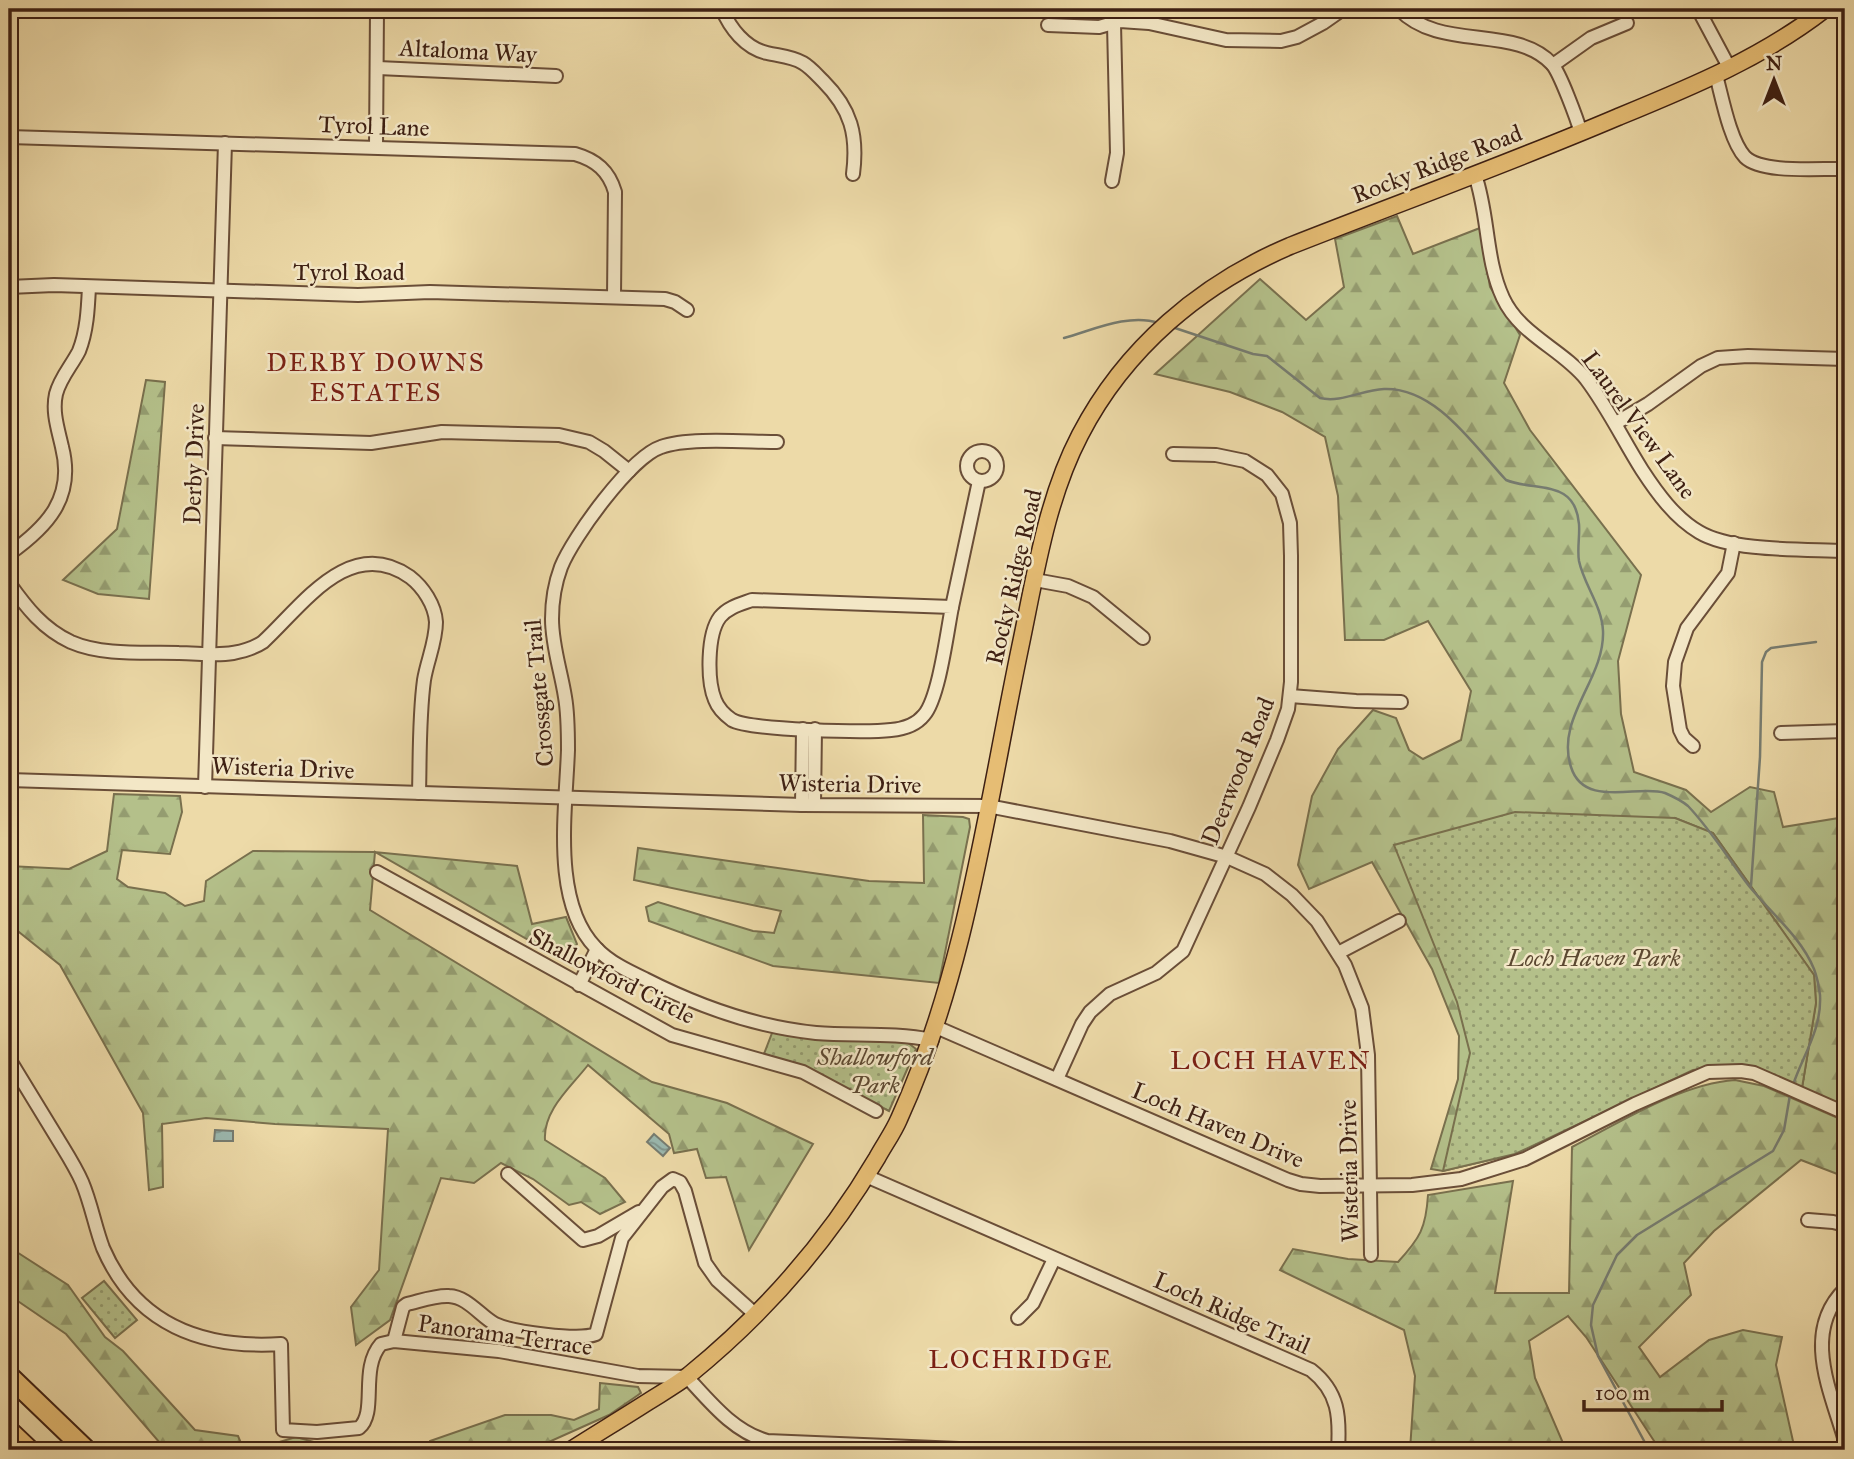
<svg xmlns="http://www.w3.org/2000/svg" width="1854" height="1459" font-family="'IM FELL Great Primer',serif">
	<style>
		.forest { fill: url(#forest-firs); stroke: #79704e; stroke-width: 2 }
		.park { fill: url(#park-dots); stroke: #79704e; stroke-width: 2 }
		.water { fill: url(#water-waves); stroke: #767c71; stroke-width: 2 }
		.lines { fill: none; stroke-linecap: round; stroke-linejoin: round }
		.stream { stroke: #767c71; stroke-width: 2.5 }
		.minor-casing { stroke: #6a4e38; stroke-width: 16 }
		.major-casing { stroke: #3e2013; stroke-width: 19 }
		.highway-casing { stroke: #3e2013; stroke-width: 23 }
		.minor { stroke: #f3e7c6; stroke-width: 12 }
		.major { stroke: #e6bd74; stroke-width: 16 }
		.highway { stroke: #e6bd74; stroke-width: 19 }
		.labels { text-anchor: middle; stroke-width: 5; stroke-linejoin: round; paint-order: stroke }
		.street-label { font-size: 24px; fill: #3e2013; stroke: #f3e7c6 }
		.park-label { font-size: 24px; font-style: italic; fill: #5c4831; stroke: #f3e7c6 }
		.neighbourhood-label { font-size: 26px; letter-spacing: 2px; fill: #7a1f14; stroke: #f3e7c6 }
	</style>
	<defs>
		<pattern id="forest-firs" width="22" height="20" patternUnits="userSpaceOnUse" patternTransform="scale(1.75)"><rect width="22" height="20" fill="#b4c08a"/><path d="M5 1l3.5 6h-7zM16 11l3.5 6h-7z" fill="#949c70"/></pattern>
		<pattern id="park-dots" width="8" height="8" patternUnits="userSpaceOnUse" patternTransform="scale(1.75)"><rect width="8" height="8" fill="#b4c08a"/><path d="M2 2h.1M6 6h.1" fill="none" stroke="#949c70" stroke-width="1.8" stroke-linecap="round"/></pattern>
		<pattern id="water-waves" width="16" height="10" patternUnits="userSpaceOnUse" patternTransform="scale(1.75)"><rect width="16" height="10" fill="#9bb9b0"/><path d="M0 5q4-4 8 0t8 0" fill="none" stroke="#80968e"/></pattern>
	</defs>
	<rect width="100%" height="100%" fill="#eddaa8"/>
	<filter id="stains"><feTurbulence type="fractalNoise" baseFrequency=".00286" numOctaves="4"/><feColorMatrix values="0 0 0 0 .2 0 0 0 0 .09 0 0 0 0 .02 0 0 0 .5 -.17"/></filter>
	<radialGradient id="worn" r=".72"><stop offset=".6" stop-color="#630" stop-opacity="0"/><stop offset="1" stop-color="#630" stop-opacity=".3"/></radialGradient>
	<g class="forest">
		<polygon points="1397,216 1413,254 1480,228 1490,287 1520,335 1504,383 1530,430 1641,575 1618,661 1621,714 1634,772 1686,790 1711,812 1750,787 1774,792 1783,827 1845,817 1845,1107 1802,1088 1816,1003 1814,975 1713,833 1675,818 1500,1041 1515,1154 1443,1171 1431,1169 1458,1079 1459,1036 1432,969 1372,862 1309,889 1298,865 1312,796 1338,749 1373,710 1396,718 1409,750 1423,759 1461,740 1471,691 1428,621 1384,640 1345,640 1338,496 1325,437 1282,412 1230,392 1155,374 1260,279 1306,320 1344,287 1335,239"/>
		<polygon points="146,380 165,382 149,599 98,594 63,580 117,529"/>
		<path d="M114,794L180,796L182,812L170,854L122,850L117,879L128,887L165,893L185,906L204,901L206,881L253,851L374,852L517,866L532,924L566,917L577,944L565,961L375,852L370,910L652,1082L727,1103L813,1144L749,1250L726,1177L706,1178L697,1149L674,1153L669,1134L588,1065C571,1087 543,1110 545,1140L605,1178L625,1202L600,1214L581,1202L569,1205L533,1179L501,1163L474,1183L441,1178L390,1320L356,1345L351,1307L379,1270L388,1129L275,1124L206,1118L162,1124L163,1187L149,1190L143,1113L60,965L9,924V866L69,869L107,851Z"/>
		<polygon points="923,815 963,817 969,819 970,827 939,983 773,966 649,921 646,907 658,902 753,931 774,933 781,911 634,880 638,848 869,881 924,883"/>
		<path d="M1735,1080L1764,1086L1845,1121V1177L1801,1160L1714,1231L1684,1263L1691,1295L1639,1347L1660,1377L1709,1340L1743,1330L1782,1337L1776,1365L1795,1450H1660L1586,1337L1568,1316L1529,1341L1535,1378L1566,1450H1410L1415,1376L1404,1330L1280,1270L1293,1249L1348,1259L1398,1262C1420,1238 1426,1228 1428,1195L1513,1181L1495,1293H1569L1572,1147C1621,1122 1680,1084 1735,1080Z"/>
		<polygon points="9,1247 68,1285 105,1337 123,1351 195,1430 238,1436 243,1448 256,1449 296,1437 325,1445 327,1450 166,1450 66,1334 9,1295"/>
		<polygon points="600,1383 638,1387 641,1393 609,1415 531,1450 429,1450 430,1441 505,1415 551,1415 574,1420 599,1409"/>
	</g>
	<g class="park">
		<polygon points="1515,812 1675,818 1713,833 1814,975 1816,1003 1802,1088 1719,1067 1693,1070 1515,1154 1443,1171 1470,1053 1457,1002 1394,845"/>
		<polygon points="774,1028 819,1040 907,1042 916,1049 889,1111 807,1068 764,1054"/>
		<polygon points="104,1281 137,1320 115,1338 82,1298"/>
	</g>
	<g class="water">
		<polygon points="215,1130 233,1131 233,1141 214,1141"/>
		<polygon points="654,1134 670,1148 663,1156 647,1142"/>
	</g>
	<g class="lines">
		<g class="stream">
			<path d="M1172,327L1253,354L1267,356L1320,398C1341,403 1362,390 1384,389C1436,387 1474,446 1506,480C1535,492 1575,478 1579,524C1580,536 1577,549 1579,561C1584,585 1602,606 1603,631C1605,679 1555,718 1571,767C1584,809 1639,784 1665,793C1672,796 1682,801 1688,806C1711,830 1729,860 1749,886C1771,913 1801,937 1814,969C1817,977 1819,987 1820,995C1822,1029 1803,1055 1793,1085"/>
			<path d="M1064,338C1093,330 1128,313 1159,323"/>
			<polyline points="1751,886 1760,757 1762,662 1766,652 1771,648 1816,642"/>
			<polyline points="1649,1450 1598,1356 1591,1325 1593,1305 1617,1255 1637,1235 1773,1151 1784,1130 1790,1095"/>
		</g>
		<g class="minor-casing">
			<g id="minor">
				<path d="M722,9C730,28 745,48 767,53C779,56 791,56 803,63C810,67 817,75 823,81C851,109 858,135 853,174"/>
				<path d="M1399,9C1440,52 1515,24 1552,64C1560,73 1577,119 1581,133"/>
				<polyline points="1698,9 1730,69"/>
				<polyline points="1048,25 1099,27 1120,21 1149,23 1226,40 1281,41 1297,37 1323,23 1343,9"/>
				<polyline points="1553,65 1591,38 1627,23"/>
				<polyline points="378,68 556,76"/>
				<path d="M1716,75C1722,97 1730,141 1745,157C1762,174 1821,168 1845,169"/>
				<path d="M9,137L575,154C596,160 609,171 615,192L614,297"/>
				<polyline points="376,147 377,9"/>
				<path d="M1475,175C1489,215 1485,259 1503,298C1520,335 1562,349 1586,379C1608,408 1623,440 1642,470C1657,493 1675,518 1699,532C1732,552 1806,549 1845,551"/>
				<polyline points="1112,181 1117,153 1114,24"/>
				<polyline points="9,287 54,285 358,295 430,292 665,299 675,302 687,310"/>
				<polyline points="1616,423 1648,404 1701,366 1718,358 1748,356 1845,359"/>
				<polyline points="215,438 371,443 442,432 559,435 589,442 604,451 629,471"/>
				<path d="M777,442C746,442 688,437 661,447C631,457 573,537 561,567C555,583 552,601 552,619C552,646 561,671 565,697C568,714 568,732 568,750C566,810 551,902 596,948C609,962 628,971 645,979C698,1006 756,1027 816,1033C854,1036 894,1032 932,1040"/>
				<circle cx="982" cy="466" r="15"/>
				<path d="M9,554C47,527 75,498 62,447C58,429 52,412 56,394C60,378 72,365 79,351C87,331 88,308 89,287"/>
				<polyline points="1035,580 1068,586 1093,597 1143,638"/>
				<path d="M9,583C26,607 43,629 71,642C103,656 145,652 179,653C197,653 216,656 233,653C244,651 254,648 263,642C302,606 350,534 410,577C423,587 435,605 436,622C436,642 427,661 424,680C419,717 420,755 419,793"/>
				<path d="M752,600L952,607C947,632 939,698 924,715C916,725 903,729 891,730C867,733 749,730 732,720C725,715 718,708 715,700C707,681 707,634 720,617C728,607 741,604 752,600Z"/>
				<polyline points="952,607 979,481"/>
				<polyline points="1290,696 1356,701 1401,702"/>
				<polyline points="1781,733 1845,731"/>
				<polyline points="1693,746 1684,738 1680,730 1673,686 1675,662 1687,628 1728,573 1734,543"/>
				<polyline points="9,780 802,805 988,806 1170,841 1227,857 1265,874 1292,895 1317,921 1345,965 1362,1008 1368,1055 1371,1255"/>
				<polyline points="205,787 225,143"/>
				<polyline points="802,805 803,729"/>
				<polyline points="814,805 815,729"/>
				<polyline points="377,872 672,1035 803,1072 876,1111"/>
				<polyline points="1338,953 1399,921"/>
				<polyline points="579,985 597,949"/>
				<polyline points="936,1027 1288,1180 1301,1184 1320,1186 1412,1185 1461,1179 1525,1159 1635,1104 1708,1072 1741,1071 1754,1073 1845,1113"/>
				<path d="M9,1059C24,1084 40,1110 56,1136C65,1151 75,1166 82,1182C91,1203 95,1227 103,1248C136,1325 203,1349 281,1344L283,1430L317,1432L359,1428C378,1412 359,1369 381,1344L394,1341L499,1351L638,1376L687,1377C711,1403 733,1431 767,1441L983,1450"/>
				<polyline points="1057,1079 1082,1024 1090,1012 1110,994 1156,973 1183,951 1249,807 1277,740 1288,709 1291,682 1291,556 1290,523 1282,494 1267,475 1245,461 1216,455 1173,454"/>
				<polyline points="508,1174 583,1240 598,1236 639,1212"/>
				<path d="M866,1176L1311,1370C1339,1392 1340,1417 1338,1450"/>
				<polyline points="1808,1220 1833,1222 1845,1225"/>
				<path d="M1845,1289C1801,1332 1831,1392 1845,1441"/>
				<polyline points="1018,1318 1033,1303 1054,1259"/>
				<path d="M394,1341L403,1307L407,1304C420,1301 436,1295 449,1296C468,1297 480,1316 495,1324C512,1332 579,1341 596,1334L622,1238L662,1187L673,1179L680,1182L685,1191L705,1263L717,1280L756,1315"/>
			</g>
		</g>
		<g class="major-casing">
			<path id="major" d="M571,1450C596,1434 621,1419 646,1403C660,1394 676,1385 689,1375C764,1314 828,1241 877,1158C884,1145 893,1133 899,1119C966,972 987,806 1020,648C1035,577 1046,500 1080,435C1125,348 1201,284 1290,246C1399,203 1510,163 1618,117C1691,87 1762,58 1825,9"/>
		</g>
		<g class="highway-casing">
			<g id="highway">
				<polyline points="9,1376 86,1450"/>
				<polyline points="9,1431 29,1450"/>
			</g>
		</g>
		<use href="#minor" class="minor"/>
		<use href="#major" class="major"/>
		<use href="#highway" class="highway"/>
	</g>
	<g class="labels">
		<g class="street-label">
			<text transform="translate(468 51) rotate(3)" y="8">Altaloma Way</text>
			<text transform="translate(374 126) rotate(2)" y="8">Tyrol Lane</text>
			<text transform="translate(1437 164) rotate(-21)" y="8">Rocky Ridge Road</text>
			<text x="349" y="280">Tyrol Road</text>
			<text transform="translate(1639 425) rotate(54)" y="8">Laurel View Lane</text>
			<text transform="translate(194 464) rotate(-88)" y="8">Derby Drive</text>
			<text transform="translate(1014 577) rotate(-77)" y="8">Rocky Ridge Road</text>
			<text transform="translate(539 693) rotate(-95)" y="8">Crossgate Trail</text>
			<text transform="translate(283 768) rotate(2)" y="8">Wisteria Drive</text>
			<text transform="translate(1238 771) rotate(-68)" y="8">Deerwood Road</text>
			<text transform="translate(850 784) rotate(1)" y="8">Wisteria Drive</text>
			<text transform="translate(612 976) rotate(27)" y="8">Shallowford Circle</text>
			<text transform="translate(1218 1125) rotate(23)" y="8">Loch Haven Drive</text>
			<text transform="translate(1349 1171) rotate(-91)" y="8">Wisteria Drive</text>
			<text transform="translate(1232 1313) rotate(24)" y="8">Loch Ridge Trail</text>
			<text transform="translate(505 1335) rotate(8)" y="8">Panorama Terrace</text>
		</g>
		<g class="park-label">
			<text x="1594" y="966">Loch Haven Park</text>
			<text x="875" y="1065">Shallowford<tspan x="875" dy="28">Park</tspan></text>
		</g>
		<g class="neighbourhood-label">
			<text x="376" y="371">DERBY DOWNS<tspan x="376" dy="30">ESTATES</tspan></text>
			<text x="1271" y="1069">LOCH HAVEN</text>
			<text x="1021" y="1368">LOCHRIDGE</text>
		</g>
	</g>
	<rect width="1854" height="1459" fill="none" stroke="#eddaa8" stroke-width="35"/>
	<rect x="10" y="10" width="1833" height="1438" fill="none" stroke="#3e2013" stroke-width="3.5"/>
	<rect x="18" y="18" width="1819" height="1424" fill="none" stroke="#3e2013" stroke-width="2"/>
	<g transform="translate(1774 80)" stroke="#f3e7c6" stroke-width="5" paint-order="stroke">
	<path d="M0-5L12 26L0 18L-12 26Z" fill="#3e2013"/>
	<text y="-10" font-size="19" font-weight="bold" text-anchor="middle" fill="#3e2013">N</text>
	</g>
	<path d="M1584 1400v10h138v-10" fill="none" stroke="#3e2013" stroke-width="3.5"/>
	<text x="1595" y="1400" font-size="21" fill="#3e2013" stroke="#f3e7c6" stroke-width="5" paint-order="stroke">100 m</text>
	<rect width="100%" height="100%" filter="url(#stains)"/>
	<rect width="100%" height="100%" fill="url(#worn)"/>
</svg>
